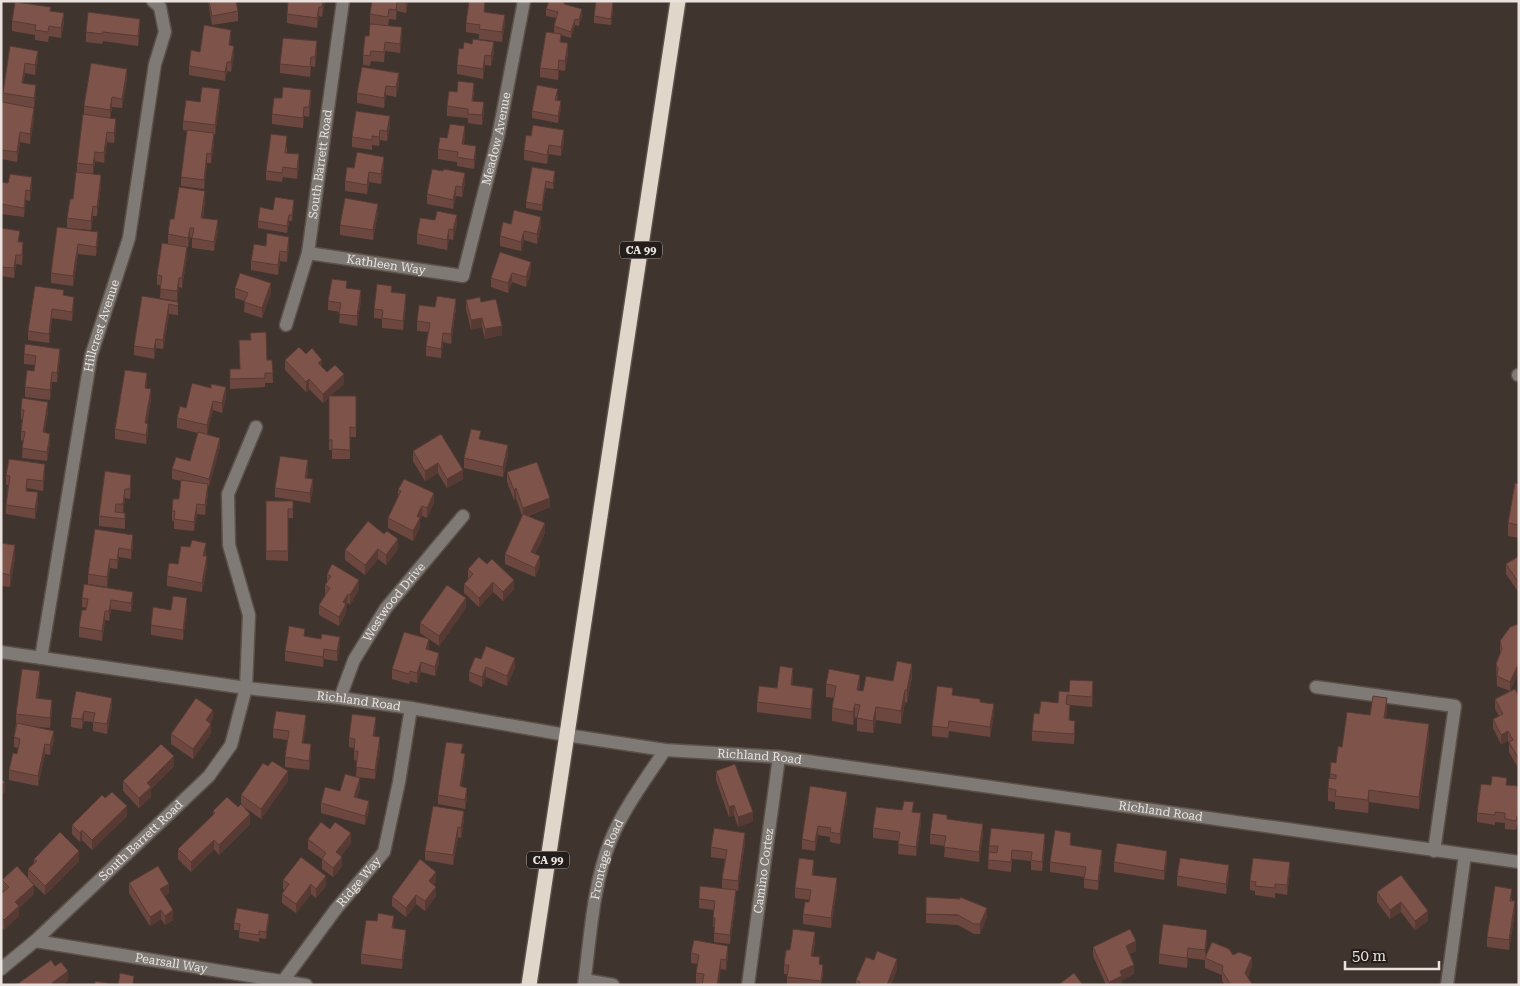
<svg xmlns="http://www.w3.org/2000/svg" width="1520" height="986" font-family="'Roboto Serif',serif">
	<style>
		.lines { fill: none; stroke-linecap: round; stroke-linejoin: round }
		.minor-casing { stroke: #5b504a; stroke-width: 15 }
		.highway-casing { stroke: #5b504a; stroke-width: 18 }
		.minor { stroke: #7f7a75; stroke-width: 12 }
		.highway { stroke: #e1d6ca; stroke-width: 15 }
		.wall { fill: #6c4740 }
		.shaded-wall { fill: #583a34 }
		.building { fill: #7d534a; stroke: #583a34 }
		.labels { text-anchor: middle; stroke-width: 4; stroke-linejoin: round; paint-order: stroke }
		.shield { fill: #231d1b; stroke: #aea7a4; stroke-width: 1 }
		.shield-label { font-size: 11px; font-weight: bold; fill: #eae2de }
		.street-label { font-size: 12px; fill: #eae2de; stroke: #231d1b }
	</style>
	<rect width="100%" height="100%" fill="#40342e"/>
	<g class="lines">
		<g class="minor-casing">
			<g id="minor">
				<path id="s1" d="M308,253L463,276L498,137L524,1"/>
				<path id="s2" d="M286,325L308,253L343,1"/>
				<polyline points="1518,375 1519,375"/>
				<path id="s3" d="M1,652L246,688L340,698L411,708L566,735L665,750L779,757L1519,862"/>
				<path id="s4" d="M41,658L91,356L129,238L155,64L165,32L160,7L153,1"/>
				<polyline points="1316,687 1455,706 1434,851"/>
				<path id="s5" d="M340,698L354,660L386,608L463,516"/>
				<path id="s6" d="M35,941L306,985"/>
				<path id="s7" d="M1,969L35,941L209,776L231,745L246,688L249,615L229,545L228,494L256,427"/>
				<polyline points="585,980 613,985"/>
				<path id="s8" d="M283,981L336,909L384,852L399,782L411,708"/>
				<path id="s9" d="M584,985C590,940 593,884 610,842C623,809 646,779 665,750"/>
				<path id="s10" d="M748,985L779,757"/>
				<polyline points="1447,985 1465,855"/>
			</g>
		</g>
		<g class="highway-casing">
			<polyline id="highway" points="529,985 678,1"/>
		</g>
		<use href="#minor" class="minor"/>
		<use href="#highway" class="highway"/>
	</g>
	<g class="wall">
		<polygon points="208,1 236,1 238,11 238,21 212,25"/>
		<polygon points="325,1 322,17 319,16 317,28 287,23 287,14"/>
		<polygon points="372,1 408,1 406,13 397,11 396,20 389,19 388,26 402,37 400,53 385,51 384,62 371,61 370,66 363,65 363,55 369,36 370,24 370,14"/>
		<polygon points="565,1 565,4 582,16 579,26 575,25 571,38 561,35 561,42 568,53 565,71 559,70 558,80 540,77 540,68 554,33 554,26 556,18 546,16 546,9"/>
		<polygon points="613,9 611,25 594,23 594,16"/>
		<polygon points="51,11 64,23 61,38 49,36 48,42 35,40 35,35 12,31 12,21"/>
		<polygon points="485,12 505,24 502,42 479,39 479,34 466,32 466,23"/>
		<polygon points="140,28 138,46 103,41 102,44 86,42 86,32"/>
		<polygon points="231,40 230,45 234,55 231,72 227,71 225,81 189,75 189,66 200,52"/>
		<polygon points="10,46 38,60 35,75 25,73 23,83 36,95 34,108 34,117 30,144 20,142 17,162 1,159 1,108 3,102 3,93"/>
		<polygon points="317,51 315,67 311,66 310,77 280,73 280,64"/>
		<polygon points="494,52 491,66 485,65 483,79 457,74 457,65"/>
		<polygon points="127,78 122,108 112,107 110,118 116,128 114,143 107,142 104,163 95,161 93,174 101,185 97,216 93,216 91,230 67,228 67,218 73,199 77,172 77,163 84,114 84,106"/>
		<polygon points="399,83 396,97 386,95 384,108 357,103 357,93"/>
		<polygon points="474,92 473,101 484,112 482,125 468,123 468,118 447,116 447,106"/>
		<polygon points="558,95 557,100 561,108 558,123 532,118 532,111"/>
		<polygon points="220,99 215,135 214,135 214,143 211,163 207,163 204,189 181,186 181,177 187,131 183,130 183,121 200,102"/>
		<polygon points="311,100 309,117 304,116 303,128 272,124 272,114"/>
		<polygon points="390,126 387,141 380,140 379,146 372,145 372,150 352,147 352,137"/>
		<polygon points="465,136 464,144 476,155 474,169 457,166 457,162 438,159 438,149 447,138"/>
		<polygon points="564,140 561,156 549,154 547,164 524,160 524,150"/>
		<polygon points="287,146 287,153 299,164 297,179 283,177 282,182 266,180 266,171"/>
		<polygon points="384,166 381,184 369,182 367,194 345,191 345,181 354,168"/>
		<polygon points="532,167 555,178 553,189 546,188 542,211 526,208 526,202"/>
		<polygon points="1,182 32,187 30,201 26,200 24,217 1,214"/>
		<polygon points="465,182 462,197 456,196 453,209 427,204 427,194"/>
		<polygon points="205,201 203,218 218,230 214,251 192,248 192,238 190,237 188,247 187,247 187,256 182,288 179,287 177,301 160,298 161,285 157,285 157,275 168,244 168,234 174,219"/>
		<polygon points="294,207 292,221 289,221 287,233 258,228 258,221 273,210"/>
		<polygon points="378,213 373,240 340,235 340,225"/>
		<polygon points="457,224 453,240 449,239 447,250 417,244 417,234"/>
		<polygon points="511,224 541,226 537,244 524,240 521,251 500,246 500,236"/>
		<polygon points="57,227 98,242 96,256 78,254 73,286 51,283 51,273"/>
		<polygon points="1,228 19,242 23,252 22,265 16,264 14,278 1,276"/>
		<polygon points="266,246 289,246 287,262 280,261 278,275 251,270 251,261"/>
		<polygon points="500,252 531,272 526,287 512,282 508,293 491,287 491,278"/>
		<polygon points="235,288 271,293 262,318 244,312 245,301 235,298"/>
		<polygon points="347,288 361,300 357,326 339,323 340,312 328,310 328,301"/>
		<polygon points="392,293 406,304 403,330 382,328 382,319 374,318 374,309"/>
		<polygon points="64,295 74,306 72,321 52,318 49,343 28,340 28,331"/>
		<polygon points="142,296 178,302 178,315 169,314 163,349 156,348 154,359 134,355 134,346"/>
		<polygon points="466,300 481,302 502,335 485,339 482,327 471,330 466,309"/>
		<polygon points="435,307 456,308 451,344 443,342 441,358 426,356 426,346 429,332 417,331 417,321"/>
		<polygon points="239,340 267,360 272,360 273,383 265,383 265,387 230,389 230,369 240,369"/>
		<polygon points="24,354 60,358 57,382 52,382 50,400 25,397 25,387 34,371 35,365 24,364"/>
		<polygon points="306,354 322,367 327,372 344,384 330,396 356,396 356,437 350,437 350,459 332,459 332,450 329,450 329,398 323,403 309,389 306,392 285,370 285,360"/>
		<polygon points="147,383 146,388 151,399 147,423 148,433 146,444 115,439 115,429"/>
		<polygon points="226,397 222,413 213,410 207,434 220,447 208,488 208,494 205,515 197,514 194,531 174,529 174,521 172,520 172,511 179,499 181,481 172,479 172,469 190,461 198,433 177,428 177,418 186,408"/>
		<polygon points="21,410 48,412 44,433 50,443 47,461 22,458 23,441 21,440 21,431 22,420 21,419"/>
		<polygon points="441,434 463,479 447,488 438,473 425,481 413,461 413,451"/>
		<polygon points="481,439 508,455 503,477 464,468 464,458"/>
		<polygon points="308,470 307,478 313,489 310,503 275,497 275,488"/>
		<polygon points="105,471 131,484 130,499 125,498 123,513 125,513 125,529 99,526 99,516"/>
		<polygon points="507,472 550,507 528,516 545,533 535,554 540,566 535,577 505,564 505,554 522,516 516,498 514,500 507,482"/>
		<polygon points="45,474 43,491 27,488 27,491 38,502 35,519 6,514 6,505 8,485 6,485 6,475"/>
		<polygon points="1519,484 1519,538 1508,536 1508,523"/>
		<polygon points="398,490 434,503 427,518 422,516 420,520 420,527 413,541 388,528 388,518 398,496"/>
		<polygon points="266,501 293,501 293,518 288,518 288,561 266,560"/>
		<polygon points="95,529 133,545 131,559 119,557 117,569 110,568 107,587 88,584 88,574"/>
		<polygon points="384,534 398,549 386,565 378,559 365,575 345,560 345,550"/>
		<polygon points="1,543 15,558 10,587 1,586"/>
		<polygon points="206,552 205,556 207,566 202,592 167,586 167,576 178,564"/>
		<polygon points="1519,556 1519,593 1506,574 1506,564"/>
		<polygon points="468,569 514,589 503,601 493,592 479,607 464,593 464,584 468,579"/>
		<polygon points="327,574 359,589 350,605 348,603 346,605 346,613 339,626 319,615 319,605 325,595 325,585 327,583"/>
		<polygon points="82,598 133,601 131,612 111,609 109,621 105,620 102,641 79,637 79,627 87,608 82,607"/>
		<polygon points="187,608 183,640 151,635 151,625"/>
		<polygon points="466,608 439,646 420,633 420,623"/>
		<polygon points="305,636 340,646 337,661 324,659 323,667 285,661 285,651"/>
		<polygon points="1500,641 1517,676 1510,691 1519,696 1517,766 1509,752 1509,743 1508,741 1501,744 1493,728 1493,719 1499,716 1495,709 1495,699 1510,691 1497,686 1496,664 1500,653"/>
		<polygon points="429,649 428,650 439,663 435,676 421,672 417,683 410,681 409,684 392,679 392,669"/>
		<polygon points="481,659 515,668 507,686 486,677 482,687 469,681 469,672"/>
		<polygon points="793,677 792,686 813,698 811,719 757,712 757,702"/>
		<polygon points="912,677 907,703 905,702 901,724 876,720 873,733 857,731 857,718 855,717 853,725 832,721 832,708 834,698 826,697 826,684 860,688 859,690 863,691 893,681"/>
		<polygon points="40,680 38,698 52,709 50,728 29,726 54,740 50,755 45,754 38,786 9,780 9,770 17,754 18,748 14,747 14,737 16,724 16,714"/>
		<polygon points="76,691 112,707 107,734 93,731 93,722 84,721 82,729 71,727 71,718"/>
		<polygon points="1093,691 1092,707 1070,705 1070,720 1075,730 1074,744 1032,741 1032,731 1039,714 1058,703 1069,692"/>
		<polygon points="953,695 980,702 994,714 990,737 949,731 948,738 932,736 932,726"/>
		<polygon points="1387,711 1386,718 1429,737 1419,809 1369,802 1368,813 1335,809 1335,802 1328,801 1328,788 1330,779 1330,774 1336,763 1342,747 1370,715"/>
		<polygon points="213,719 210,723 211,733 193,759 171,744 171,734"/>
		<polygon points="306,725 303,743 311,754 309,770 285,767 285,757 287,740 273,738 273,729"/>
		<polygon points="376,727 374,736 380,747 375,779 356,777 357,761 354,760 354,748 349,747 349,738"/>
		<polygon points="463,754 465,764 461,787 467,797 465,809 438,804 438,795"/>
		<polygon points="174,766 151,789 151,797 139,808 123,791 123,781"/>
		<polygon points="716,771 753,821 738,827 734,815 729,817 716,780"/>
		<polygon points="288,781 261,819 241,805 241,795"/>
		<polygon points="1491,785 1507,785 1519,786 1519,825 1517,825 1516,830 1505,829 1505,823 1495,822 1495,825 1477,822 1477,813"/>
		<polygon points="360,788 357,797 369,810 365,825 321,813 321,803 340,791"/>
		<polygon points="105,798 127,816 92,850 82,840 80,842 72,834 72,825"/>
		<polygon points="847,801 840,844 830,842 830,837 818,835 815,851 802,849 802,839"/>
		<polygon points="213,811 250,824 219,855 214,849 191,872 178,859 178,849 213,815"/>
		<polygon points="913,812 921,823 916,856 898,854 899,841 873,838 873,828"/>
		<polygon points="947,819 983,834 979,862 944,857 945,846 930,844 930,834"/>
		<polygon points="464,820 461,838 458,837 453,865 425,860 425,851"/>
		<polygon points="308,839 351,843 341,856 342,866 333,877 322,869 322,859 308,849"/>
		<polygon points="745,843 738,891 722,888 722,879 725,859 711,857 711,847"/>
		<polygon points="1071,843 1071,845 1102,860 1098,890 1084,888 1084,877 1050,872 1050,862"/>
		<polygon points="1045,844 1042,871 1031,870 1031,861 1012,859 1011,872 988,869 989,846"/>
		<polygon points="34,859 79,861 45,895 30,881 34,894 19,908 19,916 4,930 1,927 1,894 4,891 2,889 2,880 28,879 28,869 34,863"/>
		<polygon points="1167,861 1164,880 1114,872 1114,862"/>
		<polygon points="814,870 813,875 837,888 831,928 803,924 803,914 809,902 809,900 795,898 795,888"/>
		<polygon points="1290,872 1287,895 1275,893 1275,898 1255,895 1255,891 1250,890 1250,881"/>
		<polygon points="1229,875 1226,894 1177,886 1177,876"/>
		<polygon points="1401,875 1428,921 1415,930 1401,912 1390,919 1377,902 1377,892"/>
		<polygon points="283,880 326,886 316,898 311,894 296,913 282,903 282,894 285,890 283,889"/>
		<polygon points="436,881 433,885 436,896 425,911 416,904 406,917 392,906 392,897"/>
		<polygon points="129,883 169,893 164,896 173,920 165,925 161,919 150,926 129,893"/>
		<polygon points="1512,898 1512,901 1515,911 1509,950 1487,947 1487,937"/>
		<polygon points="699,899 736,900 730,944 714,942 714,927 713,927 714,910 699,908"/>
		<polygon points="926,914 987,917 980,934 974,934 958,925 926,923"/>
		<polygon points="269,920 266,939 259,938 259,942 239,938 239,930 234,930 234,923"/>
		<polygon points="394,925 393,928 406,940 402,969 361,964 361,954"/>
		<polygon points="1207,939 1205,960 1188,958 1187,968 1159,964 1159,954"/>
		<polygon points="815,941 813,956 820,964 823,974 821,985 787,985 787,974 784,974 784,965 790,950"/>
		<polygon points="1093,947 1136,951 1129,954 1134,974 1122,980 1122,985 1106,985 1093,956"/>
		<polygon points="691,953 728,955 726,970 721,969 702,984 696,983 696,973 698,964 691,963"/>
		<polygon points="1233,955 1252,966 1248,977 1252,984 1270,985 1225,985 1222,981 1222,975 1205,968 1205,958"/>
		<polygon points="897,969 891,985 856,985 856,980"/>
	</g>
	<g class="shaded-wall">
		<polygon points="323,1 325,1 325,2 322,17"/>
		<polygon points="406,1 408,1 406,13"/>
		<polygon points="397,2 397,11 396,20 396,10"/>
		<polygon points="613,2 613,9 611,25 611,19"/>
		<polygon points="319,7 319,16 317,28 317,18"/>
		<polygon points="582,9 582,16 579,26 579,20"/>
		<polygon points="64,13 64,23 61,38 61,28"/>
		<polygon points="505,15 505,24 502,42 502,32"/>
		<polygon points="140,19 140,28 138,46 138,36"/>
		<polygon points="575,19 575,25 571,38 571,32"/>
		<polygon points="402,27 402,37 400,53 400,44"/>
		<polygon points="231,30 231,40 229,54 229,45"/>
		<polygon points="317,41 317,51 315,67 315,57"/>
		<polygon points="494,42 494,52 491,66 491,56"/>
		<polygon points="568,43 568,53 565,71 565,61"/>
		<polygon points="234,46 234,55 231,72 231,62"/>
		<polygon points="38,51 38,60 35,75 35,65"/>
		<polygon points="485,55 485,65 483,79 483,69"/>
		<polygon points="559,60 559,70 558,80 558,70"/>
		<polygon points="227,62 227,71 225,81 225,72"/>
		<polygon points="25,63 25,73 22,92 22,83"/>
		<polygon points="127,69 127,78 122,108 122,99"/>
		<polygon points="399,73 399,83 396,97 396,87"/>
		<polygon points="36,85 36,95 34,108 34,98"/>
		<polygon points="386,86 386,95 384,108 384,98"/>
		<polygon points="220,89 220,99 215,135 215,125"/>
		<polygon points="311,90 311,100 309,117 309,107"/>
		<polygon points="112,97 112,107 110,119 110,110"/>
		<polygon points="561,101 561,108 558,123 558,116"/>
		<polygon points="484,102 484,112 482,125 482,115"/>
		<polygon points="304,107 304,116 303,128 303,118"/>
		<polygon points="34,108 34,117 30,144 30,134"/>
		<polygon points="390,116 390,126 387,141 387,131"/>
		<polygon points="116,119 116,128 114,143 114,133"/>
		<polygon points="465,126 465,136 462,153 462,144"/>
		<polygon points="380,130 380,140 379,146 379,137"/>
		<polygon points="564,130 564,140 561,156 561,147"/>
		<polygon points="20,132 20,142 17,162 17,152"/>
		<polygon points="107,132 107,142 104,163 104,153"/>
		<polygon points="214,133 214,143 211,163 211,154"/>
		<polygon points="549,145 549,154 547,164 547,155"/>
		<polygon points="476,146 476,155 474,169 474,160"/>
		<polygon points="95,152 95,161 93,175 93,165"/>
		<polygon points="207,153 207,163 204,189 204,180"/>
		<polygon points="299,154 299,164 297,179 297,169"/>
		<polygon points="384,157 384,166 381,184 381,174"/>
		<polygon points="555,171 555,178 553,189 553,183"/>
		<polygon points="369,172 369,182 367,194 367,185"/>
		<polygon points="465,173 465,182 462,197 462,187"/>
		<polygon points="101,175 101,185 97,216 97,207"/>
		<polygon points="32,177 32,187 30,201 30,191"/>
		<polygon points="546,181 546,188 542,211 542,205"/>
		<polygon points="456,186 456,196 453,209 453,200"/>
		<polygon points="26,190 26,200 24,217 24,208"/>
		<polygon points="205,191 205,201 201,227 201,218"/>
		<polygon points="294,200 294,207 292,221 292,215"/>
		<polygon points="378,204 378,213 373,240 373,230"/>
		<polygon points="93,206 93,216 91,230 91,221"/>
		<polygon points="289,215 289,221 287,233 287,226"/>
		<polygon points="457,215 457,224 453,240 453,230"/>
		<polygon points="541,217 541,226 537,244 537,234"/>
		<polygon points="218,220 218,230 214,251 214,242"/>
		<polygon points="190,228 190,237 188,247 188,238"/>
		<polygon points="449,229 449,239 447,250 447,240"/>
		<polygon points="524,231 524,240 521,251 521,242"/>
		<polygon points="98,232 98,242 96,256 96,247"/>
		<polygon points="289,237 289,246 287,262 287,252"/>
		<polygon points="23,242 23,252 22,265 22,255"/>
		<polygon points="78,244 78,254 73,286 73,276"/>
		<polygon points="187,247 187,256 182,288 182,278"/>
		<polygon points="280,251 280,261 278,275 278,265"/>
		<polygon points="16,255 16,264 14,278 14,268"/>
		<polygon points="531,262 531,272 526,287 526,277"/>
		<polygon points="512,273 512,282 508,293 508,283"/>
		<polygon points="179,278 179,287 177,301 177,291"/>
		<polygon points="271,283 271,293 262,318 262,308"/>
		<polygon points="361,290 361,300 357,326 357,316"/>
		<polygon points="406,294 406,304 403,330 403,321"/>
		<polygon points="74,297 74,306 72,321 72,312"/>
		<polygon points="456,299 456,308 451,344 451,334"/>
		<polygon points="169,304 169,314 163,349 163,340"/>
		<polygon points="52,309 52,318 49,343 49,334"/>
		<polygon points="482,318 482,327 471,330 471,320"/>
		<polygon points="502,326 502,335 485,339 485,329"/>
		<polygon points="443,333 443,342 441,358 441,349"/>
		<polygon points="156,339 156,348 154,359 154,349"/>
		<polygon points="60,349 60,358 57,382 57,373"/>
		<polygon points="322,360 322,369 318,363"/>
		<polygon points="52,372 52,382 50,400 50,390"/>
		<polygon points="147,373 147,383 145,398 145,388"/>
		<polygon points="344,374 344,384 323,403 323,394"/>
		<polygon points="309,379 309,389 306,392 306,382"/>
		<polygon points="226,387 226,397 222,413 222,403"/>
		<polygon points="151,389 151,399 145,433 145,423"/>
		<polygon points="213,401 213,410 207,435 207,425"/>
		<polygon points="48,402 48,412 43,442 43,432"/>
		<polygon points="148,424 148,433 146,444 146,435"/>
		<polygon points="50,434 50,443 47,461 47,452"/>
		<polygon points="220,438 220,447 209,488 209,479"/>
		<polygon points="508,445 508,455 503,477 503,467"/>
		<polygon points="308,460 308,470 305,487 305,478"/>
		<polygon points="438,463 438,473 425,481 425,471"/>
		<polygon points="45,464 45,474 43,491 43,481"/>
		<polygon points="463,470 463,479 447,488 447,479"/>
		<polygon points="131,475 131,484 130,499 130,489"/>
		<polygon points="313,479 313,489 310,503 310,493"/>
		<polygon points="208,484 208,494 205,515 205,505"/>
		<polygon points="516,488 516,498 514,500 514,490"/>
		<polygon points="125,489 125,498 123,514 123,504"/>
		<polygon points="38,492 38,502 35,519 35,509"/>
		<polygon points="434,493 434,503 427,518 427,508"/>
		<polygon points="550,498 550,507 523,517 523,508"/>
		<polygon points="197,504 197,514 194,531 194,522"/>
		<polygon points="422,506 422,516 420,520 420,527 413,541 413,531 417,516"/>
		<polygon points="545,523 545,533 531,562 531,552"/>
		<polygon points="133,535 133,545 131,559 131,550"/>
		<polygon points="398,539 398,549 386,565 386,555"/>
		<polygon points="206,543 206,552 203,565 203,556"/>
		<polygon points="15,545 15,558 10,587 10,575"/>
		<polygon points="119,548 119,557 117,569 117,560"/>
		<polygon points="378,549 378,559 365,575 365,565"/>
		<polygon points="207,556 207,566 202,592 202,583"/>
		<polygon points="540,556 540,566 535,577 535,568"/>
		<polygon points="110,559 110,568 107,587 107,577"/>
		<polygon points="359,580 359,589 350,605 350,595"/>
		<polygon points="514,580 514,589 503,601 503,592"/>
		<polygon points="493,582 493,592 479,607 479,598"/>
		<polygon points="133,592 133,601 131,612 131,603"/>
		<polygon points="348,594 346,613 339,626 339,617 343,602"/>
		<polygon points="187,598 187,608 183,640 183,630"/>
		<polygon points="466,598 466,608 439,646 439,636"/>
		<polygon points="111,600 111,609 109,621 109,611"/>
		<polygon points="105,611 105,620 102,641 102,631"/>
		<polygon points="340,637 340,646 337,661 337,651"/>
		<polygon points="429,639 429,649 426,659 426,649"/>
		<polygon points="324,649 324,659 323,667 323,657"/>
		<polygon points="439,653 439,663 435,676 435,667"/>
		<polygon points="515,658 515,668 507,686 507,676"/>
		<polygon points="421,662 421,672 417,683 417,673"/>
		<polygon points="912,664 912,677 907,703 907,690"/>
		<polygon points="1519,666 1519,676 1517,676 1510,692 1510,682 1517,667"/>
		<polygon points="486,667 486,677 482,687 482,677"/>
		<polygon points="793,668 793,677 791,695 791,685"/>
		<polygon points="40,671 40,680 36,707 36,698"/>
		<polygon points="860,675 860,688 857,703 857,690"/>
		<polygon points="1093,681 1093,691 1092,707 1092,697"/>
		<polygon points="813,688 813,698 811,719 811,709"/>
		<polygon points="905,690 905,702 901,724 901,711"/>
		<polygon points="112,698 112,707 107,734 107,724"/>
		<polygon points="1387,698 1387,711 1384,731 1384,718"/>
		<polygon points="52,700 52,709 50,728 50,718"/>
		<polygon points="855,704 855,717 853,725 853,712"/>
		<polygon points="994,704 994,714 990,737 990,727"/>
		<polygon points="876,707 876,720 873,733 873,721"/>
		<polygon points="213,710 213,719 206,730 206,720"/>
		<polygon points="84,711 84,721 82,729 82,719"/>
		<polygon points="306,715 306,725 302,753 302,743"/>
		<polygon points="376,717 376,727 373,746 373,736"/>
		<polygon points="211,724 211,733 193,759 193,749"/>
		<polygon points="1429,724 1429,737 1419,809 1419,797"/>
		<polygon points="54,731 54,740 50,755 50,745"/>
		<polygon points="1508,731 1508,741 1501,744 1501,735"/>
		<polygon points="380,737 380,747 375,779 375,770"/>
		<polygon points="45,744 45,754 38,786 38,776"/>
		<polygon points="311,744 311,754 309,770 309,761"/>
		<polygon points="465,754 465,764 460,796 460,786"/>
		<polygon points="1519,755 1519,765 1517,766 1517,756"/>
		<polygon points="174,756 174,766 151,789 151,797 139,808 139,798 147,783"/>
		<polygon points="288,771 288,781 261,819 261,809"/>
		<polygon points="360,778 360,788 354,806 354,797"/>
		<polygon points="5,782 5,792 1,795 1,786"/>
		<polygon points="467,788 467,797 465,809 465,800"/>
		<polygon points="1369,790 1369,802 1368,813 1368,800"/>
		<polygon points="847,792 847,801 840,844 840,834"/>
		<polygon points="369,801 369,810 365,825 365,816"/>
		<polygon points="734,805 734,815 729,817 729,807"/>
		<polygon points="127,806 127,816 92,850 92,840"/>
		<polygon points="464,811 464,820 461,838 461,828"/>
		<polygon points="753,812 753,821 738,827 738,817"/>
		<polygon points="921,813 921,823 916,856 916,847"/>
		<polygon points="250,814 250,824 219,855 219,845"/>
		<polygon points="983,824 983,834 979,862 979,852"/>
		<polygon points="818,826 818,835 815,851 815,842"/>
		<polygon points="458,827 458,837 453,865 453,855"/>
		<polygon points="82,830 82,840 80,842 80,833"/>
		<polygon points="351,833 351,843 336,862 336,852"/>
		<polygon points="745,833 745,843 738,891 738,881"/>
		<polygon points="1045,834 1045,844 1042,871 1042,862"/>
		<polygon points="214,840 214,849 191,872 191,862"/>
		<polygon points="1012,850 1012,859 1011,872 1011,862"/>
		<polygon points="1102,850 1102,860 1098,890 1098,881"/>
		<polygon points="79,851 79,861 45,895 45,886"/>
		<polygon points="1167,851 1167,861 1164,880 1164,871"/>
		<polygon points="342,857 342,866 333,877 333,868"/>
		<polygon points="814,860 814,870 812,885 812,875"/>
		<polygon points="1290,862 1290,872 1287,895 1287,885"/>
		<polygon points="1229,865 1229,875 1226,894 1226,884"/>
		<polygon points="436,872 436,881 429,891 429,881"/>
		<polygon points="326,876 326,886 316,898 316,889"/>
		<polygon points="837,878 837,888 831,928 831,918"/>
		<polygon points="169,884 169,893 160,899 160,889"/>
		<polygon points="311,884 311,894 296,913 296,904"/>
		<polygon points="34,885 34,894 19,908 19,916 4,930 4,920 15,902"/>
		<polygon points="436,887 436,896 425,911 425,901"/>
		<polygon points="736,890 736,900 730,944 730,935"/>
		<polygon points="416,895 416,904 406,917 406,908"/>
		<polygon points="1515,901 1515,911 1509,950 1509,940"/>
		<polygon points="1401,902 1401,912 1390,919 1390,910"/>
		<polygon points="987,908 987,917 980,934 980,924"/>
		<polygon points="161,910 161,919 150,926 150,917"/>
		<polygon points="173,910 173,920 165,925 165,916"/>
		<polygon points="1428,911 1428,921 1415,930 1415,921"/>
		<polygon points="269,914 269,920 266,939 266,932"/>
		<polygon points="406,930 406,940 402,969 402,960"/>
		<polygon points="1207,930 1207,939 1205,960 1205,950"/>
		<polygon points="815,932 815,941 811,966 811,956"/>
		<polygon points="1136,941 1136,951 1126,956 1126,946"/>
		<polygon points="728,946 728,955 726,970 726,960"/>
		<polygon points="1188,948 1188,958 1187,968 1187,958"/>
		<polygon points="1252,957 1252,966 1245,983 1245,973"/>
		<polygon points="721,959 721,969 719,985 717,985"/>
		<polygon points="897,959 897,969 891,985 887,985"/>
		<polygon points="1134,965 1134,974 1122,980 1122,985 1109,985 1109,982 1120,971"/>
		<polygon points="68,971 68,981 63,985 52,985 52,983"/>
	</g>
	<g class="building">
		<polygon points="209,1 236,1 238,11 212,16"/>
		<polygon points="288,1 323,1 322,7 319,7 317,18 287,14"/>
		<polygon points="372,1 406,1 406,3 397,2 396,10 389,9 388,17 370,14"/>
		<polygon points="469,1 485,1 484,12 505,15 502,32 479,29 480,25 466,23"/>
		<polygon points="549,1 564,1 564,4 582,9 579,20 575,19 571,32 554,26 558,12 546,9"/>
		<polygon points="596,1 613,2 611,19 594,16"/>
		<polygon points="15,2 51,7 50,11 64,13 61,28 49,26 48,32 35,30 36,25 12,21"/>
		<polygon points="88,12 140,19 138,36 103,32 102,34 86,32"/>
		<polygon points="370,24 402,27 400,44 385,42 384,52 371,51 370,56 363,55 365,36 369,36"/>
		<polygon points="204,25 231,30 229,45 234,46 231,62 227,62 225,72 189,66 191,50 200,52"/>
		<polygon points="546,32 561,34 560,42 568,43 565,61 559,60 558,70 540,68"/>
		<polygon points="283,38 317,41 315,57 311,57 310,67 280,64"/>
		<polygon points="473,39 494,42 491,56 485,55 483,69 457,65 459,48 463,49 464,42 472,44"/>
		<polygon points="10,46 38,51 35,65 25,63 22,83 36,85 34,98 3,93"/>
		<polygon points="91,63 127,69 122,99 112,97 110,110 84,106"/>
		<polygon points="362,67 399,73 396,87 386,86 384,98 357,93"/>
		<polygon points="458,81 474,83 472,101 484,102 482,115 468,114 468,109 447,106 449,91 457,92"/>
		<polygon points="537,85 558,89 555,100 561,101 558,116 532,111"/>
		<polygon points="202,87 220,89 215,125 183,121 186,100 200,102"/>
		<polygon points="283,87 311,90 309,107 304,107 303,118 272,114 274,98 282,98"/>
		<polygon points="2,102 34,108 30,134 20,132 17,152 1,150 1,108"/>
		<polygon points="356,111 390,116 387,131 380,130 379,137 372,136 372,140 352,137"/>
		<polygon points="83,114 116,119 114,133 107,132 104,153 95,152 93,165 77,163"/>
		<polygon points="450,124 465,126 462,144 476,146 474,160 457,157 458,152 438,149 440,137 447,138"/>
		<polygon points="533,125 564,130 561,147 549,145 547,155 524,150 526,135 531,136"/>
		<polygon points="187,130 214,133 211,154 207,153 204,180 181,177"/>
		<polygon points="271,134 287,136 285,153 299,154 297,169 283,167 282,173 266,171"/>
		<polygon points="357,152 384,157 381,174 369,172 367,185 345,181 347,167 354,168"/>
		<polygon points="532,167 555,171 553,183 546,181 542,205 526,202"/>
		<polygon points="432,169 443,171 444,169 465,173 462,187 456,186 453,200 427,194"/>
		<polygon points="76,172 101,175 97,207 93,206 91,221 67,218 70,199 73,199"/>
		<polygon points="10,174 32,177 30,191 26,190 24,208 1,204 1,182 8,183"/>
		<polygon points="179,187 205,191 201,218 218,220 214,242 192,238 194,228 190,228 188,238 168,234 170,219 174,219"/>
		<polygon points="275,197 294,200 292,215 289,215 287,226 258,221 260,207 273,210"/>
		<polygon points="345,198 378,204 373,230 340,225"/>
		<polygon points="514,210 541,217 537,234 524,231 521,242 500,236 503,222 511,224"/>
		<polygon points="437,211 457,215 453,230 449,229 447,240 417,234 420,218 435,220"/>
		<polygon points="57,227 98,232 96,247 78,244 73,276 51,273"/>
		<polygon points="1,228 20,231 18,242 23,242 22,255 16,255 14,268 1,267"/>
		<polygon points="267,233 289,237 287,252 280,251 278,265 251,261 254,244 266,246"/>
		<polygon points="162,243 187,247 182,278 179,278 177,291 160,289 162,276 157,275"/>
		<polygon points="500,252 531,262 526,277 512,273 508,283 491,278"/>
		<polygon points="240,273 271,283 262,308 244,302 248,293 235,288"/>
		<polygon points="332,279 347,281 346,288 361,290 357,316 339,314 341,303 328,301"/>
		<polygon points="377,284 392,286 391,292 406,294 403,321 382,318 383,310 374,309"/>
		<polygon points="35,286 64,290 63,295 74,297 72,312 52,309 49,334 28,331"/>
		<polygon points="142,296 178,302 178,306 169,304 163,340 156,339 154,349 134,346"/>
		<polygon points="437,296 456,299 451,334 443,333 441,349 426,346 430,323 417,321 419,305 435,307"/>
		<polygon points="480,297 481,302 496,299 502,326 485,329 482,318 471,320 466,300"/>
		<polygon points="266,332 267,360 272,360 273,373 265,373 265,378 230,379 230,369 240,369 239,340 251,340 250,333"/>
		<polygon points="25,344 60,349 57,373 52,372 50,390 25,387 27,370 34,371 36,356 24,354"/>
		<polygon points="299,347 306,354 312,348 322,360 318,363 327,372 335,365 344,374 323,394 309,379 306,382 285,360"/>
		<polygon points="125,370 147,373 145,388 151,389 145,423 148,424 146,435 115,429"/>
		<polygon points="192,383 211,388 211,384 226,387 222,403 213,401 207,425 177,418 180,406 186,408"/>
		<polygon points="329,396 356,396 356,428 350,427 350,450 332,449 332,440 329,440"/>
		<polygon points="22,398 48,402 43,432 50,434 47,452 22,448 25,432 21,431 24,410 21,410"/>
		<polygon points="471,429 481,431 479,439 508,445 503,467 464,458"/>
		<polygon points="198,432 220,438 209,479 172,469 176,457 190,461"/>
		<polygon points="441,434 463,470 447,479 438,463 425,471 413,451"/>
		<polygon points="280,456 308,460 305,478 313,479 310,493 275,488"/>
		<polygon points="9,459 45,464 43,481 27,479 26,491 38,492 35,509 6,505 10,476 6,475"/>
		<polygon points="537,462 550,498 523,508 516,488 514,490 507,472"/>
		<polygon points="105,471 131,475 130,489 125,489 123,504 116,504 115,512 125,513 125,519 99,516"/>
		<polygon points="404,479 434,493 427,508 422,506 417,516 420,518 413,531 388,518 401,491 398,490"/>
		<polygon points="181,480 208,484 205,505 197,504 194,522 174,519 175,511 172,511 173,499 179,499"/>
		<polygon points="1515,483 1519,484 1519,525 1508,523"/>
		<polygon points="266,501 293,501 293,509 288,509 288,551 266,551"/>
		<polygon points="523,514 545,523 531,552 540,556 535,568 505,554"/>
		<polygon points="368,521 384,534 387,531 398,539 386,555 378,549 365,565 345,550"/>
		<polygon points="95,529 133,535 131,550 119,548 117,560 110,559 107,577 88,574"/>
		<polygon points="192,540 206,543 203,556 207,556 202,583 167,576 169,563 178,564 181,546 190,547"/>
		<polygon points="1,543 15,545 10,575 1,573"/>
		<polygon points="1519,556 1519,583 1506,564"/>
		<polygon points="479,557 487,564 492,559 514,580 503,592 493,582 479,598 464,584 473,574 468,569"/>
		<polygon points="332,564 359,580 350,595 348,594 343,602 346,604 339,617 319,605 330,588 325,585 331,576 327,574"/>
		<polygon points="84,584 133,592 131,603 111,600 109,611 105,611 102,631 79,627 82,610 86,610 88,599 82,598"/>
		<polygon points="447,585 466,598 439,636 420,623"/>
		<polygon points="173,596 187,598 183,630 151,625 153,607 171,610"/>
		<polygon points="1518,624 1519,626 1519,666 1517,667 1510,682 1497,676 1498,669 1496,664 1502,649 1500,641 1510,627"/>
		<polygon points="289,626 305,629 304,636 321,639 322,634 340,637 337,651 324,649 323,657 285,651"/>
		<polygon points="404,632 429,639 426,649 439,653 435,667 421,662 417,673 410,671 409,674 392,669"/>
		<polygon points="486,646 515,658 507,676 486,667 482,677 469,672 475,657 481,659"/>
		<polygon points="897,661 912,664 907,690 905,690 901,711 876,707 873,721 857,718 860,705 855,704 853,712 832,708 836,686 826,684 829,669 860,675 857,690 863,691 866,676 893,681"/>
		<polygon points="780,666 793,668 791,685 813,688 811,709 757,702 759,686 777,688"/>
		<polygon points="22,669 40,671 36,698 52,700 50,718 16,714"/>
		<polygon points="1070,680 1093,681 1092,697 1067,695 1066,704 1070,705 1069,720 1075,721 1074,734 1032,731 1034,713 1039,714 1041,701 1058,703 1059,691 1069,692"/>
		<polygon points="937,686 953,688 952,695 980,699 980,702 994,704 990,727 949,721 948,728 932,726"/>
		<polygon points="1515,689 1519,696 1519,755 1517,756 1509,742 1513,740 1508,731 1501,735 1493,719 1503,714 1495,699"/>
		<polygon points="76,691 112,698 107,724 93,722 95,713 84,711 82,719 71,718"/>
		<polygon points="1373,696 1387,698 1384,718 1429,724 1419,797 1369,790 1368,800 1335,796 1336,790 1328,788 1329,778 1336,779 1336,775 1330,774 1331,762 1336,763 1338,746 1342,747 1347,712 1370,715"/>
		<polygon points="196,698 213,710 206,720 211,724 193,749 171,734"/>
		<polygon points="276,711 306,715 302,743 311,744 309,761 285,757 289,731 273,729"/>
		<polygon points="352,714 376,717 373,736 380,737 375,770 356,767 358,751 354,751 355,739 349,738"/>
		<polygon points="17,723 54,731 50,745 45,744 38,776 9,770 13,753 17,754 20,739 14,737"/>
		<polygon points="446,742 463,744 461,753 465,754 460,786 467,788 465,800 438,795"/>
		<polygon points="161,744 174,756 147,783 151,787 139,798 123,781"/>
		<polygon points="272,761 288,771 261,809 241,795 263,763 268,766"/>
		<polygon points="735,764 753,812 738,817 734,805 729,807 716,771"/>
		<polygon points="345,774 360,778 354,797 369,801 365,816 321,803 325,787 340,791"/>
		<polygon points="1492,776 1507,778 1506,785 1519,786 1519,816 1517,816 1516,821 1505,819 1505,813 1495,812 1495,815 1477,813 1481,784 1491,785"/>
		<polygon points="1,779 5,782 1,786"/>
		<polygon points="810,786 847,792 840,834 830,832 831,828 818,826 815,842 802,839"/>
		<polygon points="112,792 127,806 92,840 82,830 80,833 72,825 102,795 105,798"/>
		<polygon points="227,797 238,807 241,804 250,814 219,845 214,840 191,862 178,849 215,813 213,811"/>
		<polygon points="904,801 914,802 912,812 921,813 916,847 898,844 900,832 873,828 876,807 902,810"/>
		<polygon points="433,806 464,811 461,828 458,827 453,855 425,851"/>
		<polygon points="933,813 947,815 947,819 983,824 979,852 944,847 946,836 930,834"/>
		<polygon points="321,822 330,829 335,822 351,833 336,852 342,857 333,868 322,859 326,853 308,839"/>
		<polygon points="714,828 745,833 738,881 722,879 727,850 711,847"/>
		<polygon points="991,828 1045,834 1042,862 1031,860 1032,852 1012,850 1011,862 988,860 989,852 997,853 998,846 989,846"/>
		<polygon points="1055,830 1071,833 1070,845 1102,850 1098,881 1084,879 1086,867 1050,862"/>
		<polygon points="60,832 79,851 45,886 28,869 37,861 34,859"/>
		<polygon points="1117,843 1167,851 1164,871 1114,862"/>
		<polygon points="301,857 326,876 316,889 311,884 296,904 282,894 289,884 283,880"/>
		<polygon points="799,858 814,860 812,875 837,878 831,918 803,914 805,902 809,902 811,890 795,888"/>
		<polygon points="1180,858 1229,865 1226,884 1177,876"/>
		<polygon points="1253,858 1290,862 1287,885 1275,884 1275,888 1255,886 1256,882 1250,881"/>
		<polygon points="420,859 436,872 429,881 436,887 425,901 416,895 406,908 392,897"/>
		<polygon points="17,866 34,885 15,902 19,906 4,920 1,917 1,894 9,887 2,880"/>
		<polygon points="158,866 169,884 160,889 173,910 165,916 161,910 150,917 129,883"/>
		<polygon points="1401,875 1428,911 1415,921 1401,902 1390,910 1377,892"/>
		<polygon points="700,886 736,890 730,935 714,933 715,918 713,917 715,901 699,899"/>
		<polygon points="1495,886 1512,889 1510,901 1515,901 1509,940 1487,937"/>
		<polygon points="926,897 960,899 960,897 987,908 980,924 974,924 958,915 926,914"/>
		<polygon points="237,908 269,914 266,932 259,931 259,935 239,932 240,924 234,923"/>
		<polygon points="378,913 394,916 392,928 406,930 402,960 361,954 366,920 377,921"/>
		<polygon points="1163,924 1207,930 1205,950 1188,948 1187,958 1159,954"/>
		<polygon points="793,929 815,932 811,956 820,957 819,964 823,965 821,981 787,977 789,965 784,965 786,950 790,950"/>
		<polygon points="1130,929 1136,941 1126,946 1134,965 1120,971 1122,976 1109,982 1093,947"/>
		<polygon points="694,940 728,946 726,960 721,959 717,985 702,985 704,974 696,973 699,955 691,953"/>
		<polygon points="1212,942 1229,949 1233,955 1239,952 1252,957 1245,973 1252,984 1270,985 1231,985 1222,971 1223,966 1205,958"/>
		<polygon points="877,951 897,959 887,985 859,985 860,982 856,980 866,957 874,960"/>
		<polygon points="51,960 55,966 61,962 68,971 52,983 53,985 16,985"/>
		<polygon points="120,973 134,976 133,985 95,985 95,981 118,985"/>
		<polygon points="1074,973 1083,985 1058,985"/>
	</g>
	<g class="labels">
		<g class="shield">
			<rect x="620" y="241.5" width="42" height="17" rx="4"/>
			<rect x="527" y="851.5" width="42" height="17" rx="4"/>
		</g>
		<g class="shield-label">
			<text x="641" y="254">CA 99</text>
			<text x="548" y="864">CA 99</text>
		</g>
		<g class="street-label">
			<text dy="4" stroke="none"><textPath href="#s1" startOffset="298">Meadow Avenue</textPath></text>
			<text dy="4" stroke="none"><textPath href="#s2" startOffset="165">South Barrett Road</textPath></text>
			<text dy="4" stroke="none"><textPath href="#s1" startOffset="79">Kathleen Way</textPath></text>
			<text dy="4" stroke="none"><textPath href="#s4" startOffset="338">Hillcrest Avenue</textPath></text>
			<text dy="4" stroke="none"><textPath href="#s5" startOffset="111">Westwood Drive</textPath></text>
			<text dy="4" stroke="none"><textPath href="#s3" startOffset="361">Richland Road</textPath></text>
			<text dy="4" stroke="none"><textPath href="#s3" startOffset="766">Richland Road</textPath></text>
			<text dy="4" stroke="none"><textPath href="#s3" startOffset="1171">Richland Road</textPath></text>
			<text dy="4" stroke="none"><textPath href="#s7" startOffset="190">South Barrett Road</textPath></text>
			<text dy="4" stroke="none"><textPath href="#s9" startOffset="128">Frontage Road</textPath></text>
			<text dy="4" stroke="none"><textPath href="#s10" startOffset="115">Camino Cortez</textPath></text>
			<text dy="4" stroke="none"><textPath href="#s8" startOffset="125">Ridge Way</textPath></text>
			<text dy="4" stroke="none"><textPath href="#s6" startOffset="138">Pearsall Way</textPath></text>
		</g>
	</g>
	<rect width="1520" height="986" fill="none" stroke="#eae2de" stroke-width="5"/>
	<path d="M1345 961v8h94v-8" fill="none" stroke="#eae2de" stroke-width="2.5"/>
	<text x="1352" y="961" font-size="15" fill="#eae2de" stroke="#231d1b" stroke-width="4" paint-order="stroke">50 m</text>
</svg>
